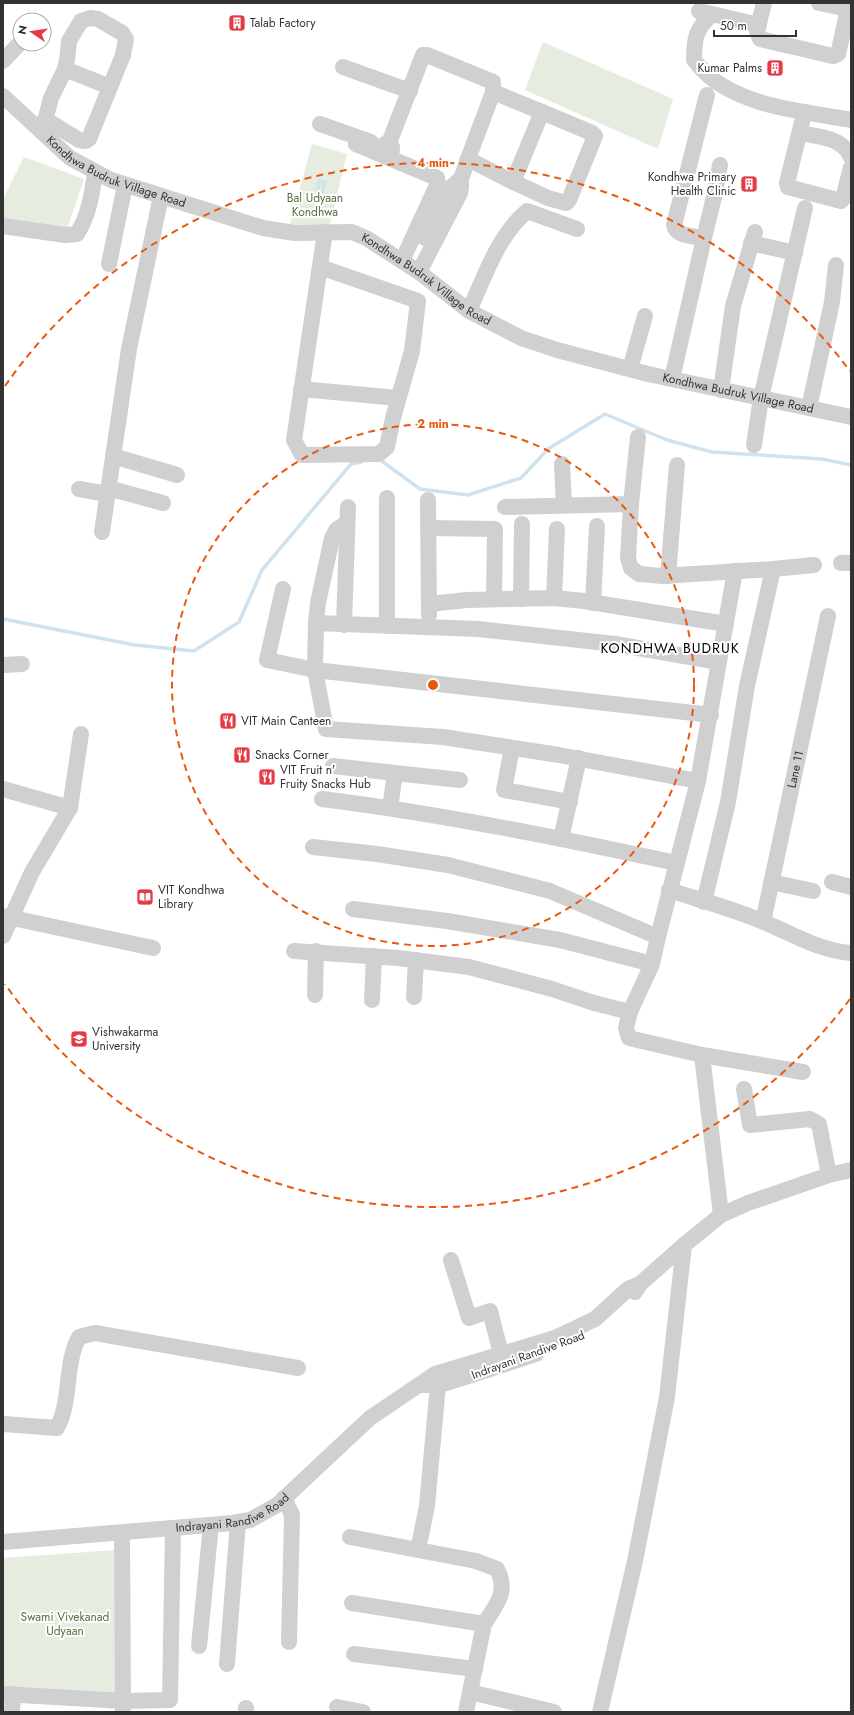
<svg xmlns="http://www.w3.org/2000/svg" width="854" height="1715" font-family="Jost,sans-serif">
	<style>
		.green { fill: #e6ecdf }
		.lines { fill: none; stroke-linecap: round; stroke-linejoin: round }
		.stream { stroke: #cfe2ee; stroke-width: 3.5 }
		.minor { stroke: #d0d0d0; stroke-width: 16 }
		.ring { fill: none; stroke: #e8590c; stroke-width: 2; stroke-dasharray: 7 5 }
		.labels { text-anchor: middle; stroke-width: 4; stroke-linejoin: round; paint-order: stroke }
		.poi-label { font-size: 12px; fill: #333; stroke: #fff; text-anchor: start }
		.street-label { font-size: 12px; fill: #333; stroke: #fff }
		.park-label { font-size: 12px; fill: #56703f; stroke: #fff }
		.quarter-label { font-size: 14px; letter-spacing: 1px; fill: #000; stroke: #fff }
		.centre { fill: #e8590c; stroke: #fff; stroke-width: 2 }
		.ring-label { font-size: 12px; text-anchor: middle; font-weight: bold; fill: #e8590c; stroke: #fff; stroke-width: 4; stroke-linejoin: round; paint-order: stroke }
	</style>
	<rect width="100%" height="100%" fill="#fff"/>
	<g class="green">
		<polygon points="543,42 673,99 658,149 525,90"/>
		<polygon points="312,144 347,154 329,227 290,224"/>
		<polygon points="24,157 84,179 66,232 3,222 3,199"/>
		<polygon points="130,1549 125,1693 3,1690 3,1558"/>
	</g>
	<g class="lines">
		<g class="stream">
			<polygon points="320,181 325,182 322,193 317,192"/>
			<polyline points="379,459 420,489 468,495 521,478 548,449 605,414 667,440 712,452 822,459 851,465"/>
			<polyline points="3,619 135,645 194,651 239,622 262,570 351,464 361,462"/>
		</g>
		<g class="minor">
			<polyline points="764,3 757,31 760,39 833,56 838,54 839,50 848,9 819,3"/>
			<polyline points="699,11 759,25"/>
			<path d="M713,14C696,27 694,39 694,60C702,70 712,80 723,86C761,109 809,112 851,120"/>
			<polyline points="3,61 18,45"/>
			<polyline points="343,67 410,91"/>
			<polyline points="65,69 110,87"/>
			<polyline points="493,92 542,112 513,182"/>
			<path id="s1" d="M3,96L70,158L111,180L263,228L295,233L352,232L366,238L419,272L469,311L521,338L557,350L648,374L851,417"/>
			<polyline points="802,122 787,183 788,187 841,201 843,199 851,167"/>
			<polyline points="320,124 371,142"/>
			<polyline points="42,132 51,98 65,69 67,60 69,41 81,21 90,18 98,19 122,33 126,39 123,55 89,139 85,141 79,140 45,119"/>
			<path d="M800,133C819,137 842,137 851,157"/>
			<polyline points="389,143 385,144 384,149 387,152 392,150 392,147 389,143 423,55 427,55 493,82 493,92 468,159 505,178 548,198 566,203 569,200 595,136 592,133 542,112"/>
			<polyline points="356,144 437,178 438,183 402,261"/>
			<path d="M3,226L65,235L77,234C89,215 92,194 95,173"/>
			<path d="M425,238C434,219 442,191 461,179"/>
			<path d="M704,238C694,236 676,237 674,225L707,95"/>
			<polyline points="751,243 795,253"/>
			<polyline points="109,264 125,185"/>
			<polyline points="320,267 418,301 412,351 393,418 387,447 379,454 302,455 294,440 325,232"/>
			<polyline points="419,272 460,193 461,188 461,179 468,159"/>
			<path d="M469,311C485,276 497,237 527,211L577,229"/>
			<polyline points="630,369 645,316"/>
			<polyline points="672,379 704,238 715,193 720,165"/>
			<polyline points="301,389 398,398"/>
			<polyline points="721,390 733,306 755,232"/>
			<polyline points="809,408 832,302 836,265"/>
			<polyline points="638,437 631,504 628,558 631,568 639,574 662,576 773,569 747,686 728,802 704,902"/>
			<polyline points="754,445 761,398 805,208"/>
			<polyline points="113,456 177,475"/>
			<polyline points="562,464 564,505"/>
			<polyline points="108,488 163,503"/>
			<polyline points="79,489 107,494"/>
			<polyline points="428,500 429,615"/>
			<polyline points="505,507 631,504"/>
			<polyline points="428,528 495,529 494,599"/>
			<polyline points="102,532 129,349 161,196"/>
			<polyline points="841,563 851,563"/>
			<polyline points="773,569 814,565"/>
			<polyline points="668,576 677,465"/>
			<polyline points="283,589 267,660 315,670 316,623 478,629 615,644 719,662"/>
			<polyline points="554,598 557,529"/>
			<polyline points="521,599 522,524"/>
			<polyline points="593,603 597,526"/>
			<polyline points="429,604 467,600 554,598 584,601 726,624"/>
			<polyline points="316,623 318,603 332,538 337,529 347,523"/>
			<polyline points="344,625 348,507"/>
			<polyline points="387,626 387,498"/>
			<polyline points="3,665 22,664"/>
			<polyline points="512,748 504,790 570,802"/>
			<polyline points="333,766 395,773"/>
			<polyline points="698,781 559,755 443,737 326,729 315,670 711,715"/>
			<polyline points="3,789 70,808"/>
			<path d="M322,799C442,814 559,838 676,863"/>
			<polyline points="390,808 395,773 460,780"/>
			<polyline points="561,839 579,758"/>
			<polyline points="771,882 813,891"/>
			<polyline points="832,882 851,887"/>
			<path d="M669,890C697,899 726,907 754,918C786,930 815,950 851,953"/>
			<polyline points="353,909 447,921 560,940 652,964"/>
			<polyline points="3,916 153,948"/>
			<path id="s2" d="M763,922L828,616"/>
			<polyline points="3,936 32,872 70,808 81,734"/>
			<polyline points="658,937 698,781 735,571"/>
			<polyline points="294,951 398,958 469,967 552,989 594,1003 630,1012 652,964 658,937 550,891 448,865 377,854 313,847"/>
			<polyline points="315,995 316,951"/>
			<polyline points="414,997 416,960"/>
			<polyline points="372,1000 374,956"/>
			<polyline points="630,1012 626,1028 629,1038 702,1055 721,1215"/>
			<polyline points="702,1055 803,1072"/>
			<polyline points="744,1089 750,1125 810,1119 819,1124 829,1175"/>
			<polyline points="451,1260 469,1318 490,1311 501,1354"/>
			<polyline points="635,1292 640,1284 684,1245 721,1215 748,1203 829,1175 851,1170"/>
			<path d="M435,1375L438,1385L427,1506L418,1550L476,1561L497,1569C509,1592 496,1605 484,1624"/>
			<polyline points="420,1385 438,1385 450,1382 536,1354"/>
			<path d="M3,1424L57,1428C72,1400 64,1365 79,1337L95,1333L298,1368"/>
			<polyline points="284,1498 292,1515 289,1642"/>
			<polyline points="122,1533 123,1712"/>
			<polyline points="350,1537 418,1550"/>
			<path id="s3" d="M3,1542L233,1523L250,1520L277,1505L370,1418L435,1374L555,1338L595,1319L628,1289L640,1284"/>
			<polyline points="352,1603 484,1624 470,1692 554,1712"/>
			<polyline points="199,1646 211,1525"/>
			<polyline points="354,1654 475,1669"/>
			<polyline points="227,1664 238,1522"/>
			<polyline points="3,1694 123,1701 170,1700 173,1528"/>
			<polyline points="337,1707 363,1712"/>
			<polyline points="12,1712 13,1694"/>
			<polyline points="246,1712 246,1708"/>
			<polyline points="466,1712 470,1692"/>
			<polyline points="600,1712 635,1561 667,1397 684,1245"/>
		</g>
	</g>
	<g class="ring">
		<circle cx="433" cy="685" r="261"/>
		<path d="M850 999A522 522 0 0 1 5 984M5 386A522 522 0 0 1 850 371"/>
	</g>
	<defs>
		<g id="building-square" transform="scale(0.9)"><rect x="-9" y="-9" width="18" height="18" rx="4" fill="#e63946" stroke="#fff"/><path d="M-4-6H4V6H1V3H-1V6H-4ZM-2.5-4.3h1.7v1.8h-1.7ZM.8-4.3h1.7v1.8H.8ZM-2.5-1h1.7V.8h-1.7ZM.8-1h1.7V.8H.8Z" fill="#fff"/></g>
		<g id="restaurant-square" transform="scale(0.9)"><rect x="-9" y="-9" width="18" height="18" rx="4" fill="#e63946" stroke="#fff"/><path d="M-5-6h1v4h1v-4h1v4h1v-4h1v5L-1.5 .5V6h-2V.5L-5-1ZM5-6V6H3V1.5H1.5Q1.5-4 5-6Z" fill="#fff"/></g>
		<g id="library-square" transform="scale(0.9)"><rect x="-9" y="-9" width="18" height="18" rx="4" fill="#e63946" stroke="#fff"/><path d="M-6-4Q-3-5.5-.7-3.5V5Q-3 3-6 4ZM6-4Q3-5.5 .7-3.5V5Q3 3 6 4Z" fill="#fff"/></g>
		<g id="university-square" transform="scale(0.9)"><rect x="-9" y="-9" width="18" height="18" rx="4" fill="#e63946" stroke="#fff"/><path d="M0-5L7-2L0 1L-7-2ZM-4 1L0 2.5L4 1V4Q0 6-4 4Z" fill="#fff"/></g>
	</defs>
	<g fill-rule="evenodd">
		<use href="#building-square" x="237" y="23"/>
		<use href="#building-square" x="775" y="68"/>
		<use href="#building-square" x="749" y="184"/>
		<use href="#restaurant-square" x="228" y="721"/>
		<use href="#restaurant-square" x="242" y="755"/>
		<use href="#restaurant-square" x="267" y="777"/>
		<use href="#library-square" x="145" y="897"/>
		<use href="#university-square" x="79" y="1039"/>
	</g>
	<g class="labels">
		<g class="poi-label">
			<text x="250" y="27">Talab Factory</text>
			<text x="762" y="72" text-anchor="end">Kumar Palms</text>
			<text x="736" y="181" text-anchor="end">Kondhwa Primary<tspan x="736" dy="14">Health Clinic</tspan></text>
			<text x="241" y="725">VIT Main Canteen</text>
			<text x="255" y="759">Snacks Corner</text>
			<text x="280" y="774">VIT Fruit n'<tspan x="280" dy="14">Fruity Snacks Hub</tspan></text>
			<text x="158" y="894">VIT Kondhwa<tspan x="158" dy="14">Library</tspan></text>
			<text x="92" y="1036">Vishwakarma<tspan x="92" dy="14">University</tspan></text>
		</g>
		<g class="street-label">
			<text dy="4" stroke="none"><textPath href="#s1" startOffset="139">Kondhwa Budruk Village Road</textPath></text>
			<text dy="4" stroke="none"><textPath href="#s1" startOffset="475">Kondhwa Budruk Village Road</textPath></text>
			<text dy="4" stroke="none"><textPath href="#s1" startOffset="811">Kondhwa Budruk Village Road</textPath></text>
			<text dy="4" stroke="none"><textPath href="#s2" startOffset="156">Lane 11</textPath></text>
			<text transform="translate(528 1355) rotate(-20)" y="4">Indrayani Randive Road</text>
			<text dy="4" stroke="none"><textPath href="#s3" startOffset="233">Indrayani Randive Road</textPath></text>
		</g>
		<g class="park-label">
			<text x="315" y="202">Bal Udyaan<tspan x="315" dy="14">Kondhwa</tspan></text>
			<text x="65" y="1621">Swami Vivekanad<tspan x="65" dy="14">Udyaan</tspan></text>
		</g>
		<g class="quarter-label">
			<text x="670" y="653">KONDHWA BUDRUK</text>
		</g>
	</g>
	<circle cx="433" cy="685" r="6" class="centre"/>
	<g class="ring-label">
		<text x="433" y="167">4 min</text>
		<text x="433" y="428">2 min</text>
	</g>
	<rect width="854" height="1715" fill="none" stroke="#333333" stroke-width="8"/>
	<g transform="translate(32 32) rotate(283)"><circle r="19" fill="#ffffff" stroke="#adadad"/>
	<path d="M0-3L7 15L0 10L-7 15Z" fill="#e63946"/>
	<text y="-6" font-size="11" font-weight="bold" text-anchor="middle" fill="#333333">N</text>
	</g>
	<path d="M714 30v6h82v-6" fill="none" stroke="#333333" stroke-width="2"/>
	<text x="720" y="30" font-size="12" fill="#333333" stroke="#ffffff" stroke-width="3" paint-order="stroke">50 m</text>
</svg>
